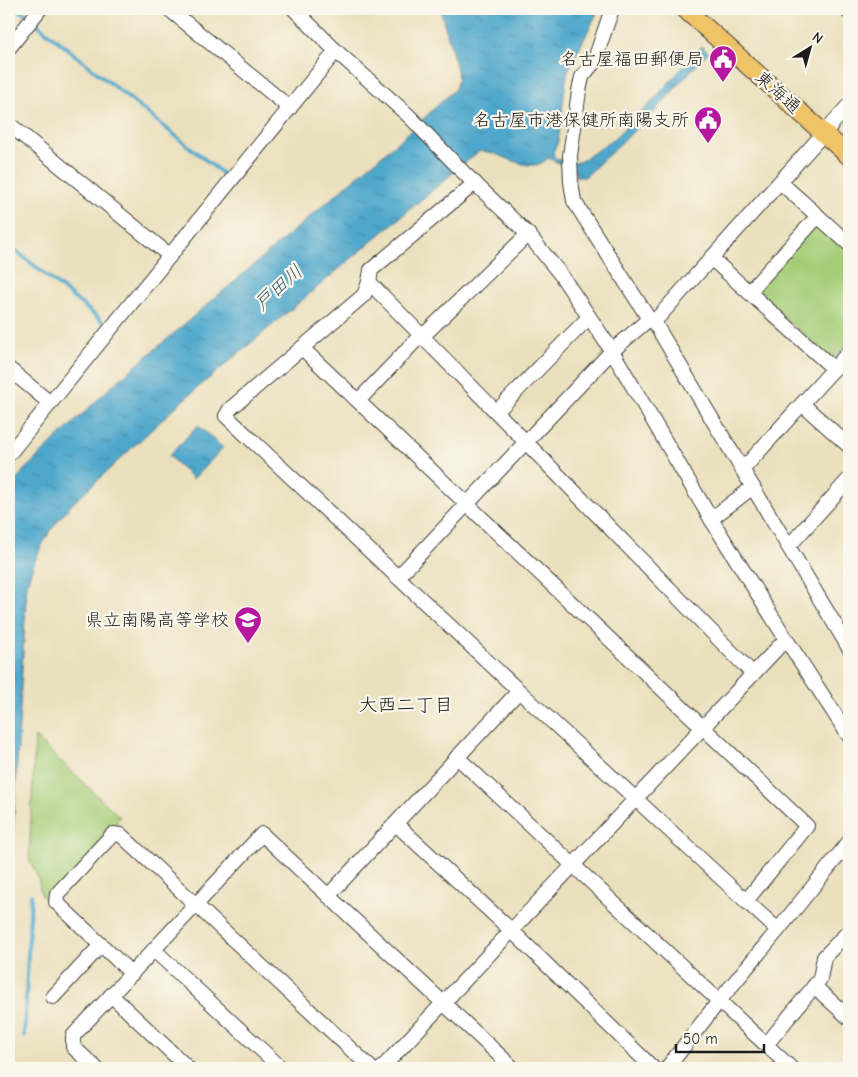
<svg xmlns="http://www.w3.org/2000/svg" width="858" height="1077" font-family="'Comic Neue','Klee One',sans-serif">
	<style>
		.park { fill: #a5cd78; stroke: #60744a }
		.water { fill: url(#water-ripples); stroke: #366274 }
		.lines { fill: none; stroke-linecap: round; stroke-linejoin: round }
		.stream { stroke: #4fa8cc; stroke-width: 4 }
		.minor-casing { stroke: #3b3934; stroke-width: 16 }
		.major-casing { stroke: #3b3934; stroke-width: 20 }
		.minor { stroke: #fff; stroke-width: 14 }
		.major { stroke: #f0c369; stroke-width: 18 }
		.labels { text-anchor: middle; stroke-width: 4.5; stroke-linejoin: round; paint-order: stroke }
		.poi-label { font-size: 18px; fill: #1c1c1c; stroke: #fbf7ec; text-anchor: end }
		.street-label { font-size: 18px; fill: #1c1c1c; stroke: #fbf7ec }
		.water-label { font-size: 19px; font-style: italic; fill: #335b6b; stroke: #fbf7ec }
		.neighbourhood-label { font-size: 19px; fill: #1c1c1c; stroke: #fbf7ec }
	</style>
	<defs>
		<pattern id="water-ripples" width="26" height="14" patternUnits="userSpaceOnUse" patternTransform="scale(1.25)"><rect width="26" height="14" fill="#4fa8cc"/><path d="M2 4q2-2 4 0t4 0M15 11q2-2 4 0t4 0" fill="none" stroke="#4188a5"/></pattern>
	</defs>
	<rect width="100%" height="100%" fill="#fbf7ec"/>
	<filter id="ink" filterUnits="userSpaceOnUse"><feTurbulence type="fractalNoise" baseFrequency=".02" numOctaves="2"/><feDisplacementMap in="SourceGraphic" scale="10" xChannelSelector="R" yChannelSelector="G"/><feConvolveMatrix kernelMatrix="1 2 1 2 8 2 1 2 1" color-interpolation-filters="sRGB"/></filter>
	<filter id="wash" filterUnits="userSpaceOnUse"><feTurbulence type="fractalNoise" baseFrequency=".0096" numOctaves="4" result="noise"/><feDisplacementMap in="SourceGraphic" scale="20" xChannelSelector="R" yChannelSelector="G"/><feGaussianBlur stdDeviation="1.12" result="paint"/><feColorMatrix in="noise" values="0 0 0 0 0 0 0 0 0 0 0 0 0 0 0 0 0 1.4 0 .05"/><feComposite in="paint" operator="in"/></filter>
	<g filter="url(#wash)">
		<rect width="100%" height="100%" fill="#ebe0be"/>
		<g class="park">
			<polygon points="820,224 849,251 849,342 834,358 829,358 758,293 758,288 814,225"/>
			<polygon points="35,737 120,817 116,822 121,828 110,830 50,903 41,895 38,877 29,859"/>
		</g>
		<g class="water">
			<path d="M440,9H599L568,71L566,80L558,142L553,152L554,156L557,159L575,163L581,161L612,140L647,107L702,46L708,52L652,114L585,177H576L575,171L548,158C529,179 498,147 478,152L181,402L71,505C46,534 38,549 27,584L9,906V490L24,470L112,386L408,133L455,89L458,79L457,69Z"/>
			<polygon points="198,425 223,448 193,479 169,456"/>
		</g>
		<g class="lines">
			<g class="stream">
				<polyline points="18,9 25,14"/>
				<polyline points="38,25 223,174"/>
				<polyline points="9,245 102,321"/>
				<polyline points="24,1036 31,895"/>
			</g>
		</g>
	</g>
	<g filter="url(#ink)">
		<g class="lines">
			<g class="minor-casing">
				<g id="minor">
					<polyline points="169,9 290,108"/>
					<polyline points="294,9 336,51 409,116 465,174 528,234 561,275 612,351 711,519 786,639 849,736"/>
					<polyline points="612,9 594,62 582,77 579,91 570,156 571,182 574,201 649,319"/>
					<polyline points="845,9 849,12"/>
					<polyline points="9,48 40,9"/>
					<polyline points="9,124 169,255"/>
					<polyline points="780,182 849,244"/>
					<polyline points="711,258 834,369"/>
					<polyline points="369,282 753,674"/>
					<polyline points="749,292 818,216"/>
					<polyline points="654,322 849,648"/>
					<polyline points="654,322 849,105"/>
					<polyline points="302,348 807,826 746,901 778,930 719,1001 667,1068"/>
					<polyline points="9,369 50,403"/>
					<polyline points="358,401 421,335 428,331 528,234"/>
					<polyline points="802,404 849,446"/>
					<polyline points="497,411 589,317"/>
					<polyline points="9,454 336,51"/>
					<polyline points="743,469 849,352"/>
					<polyline points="711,519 753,487"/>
					<polyline points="789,546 849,479"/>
					<polyline points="398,577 612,351 649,319 654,322"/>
					<polyline points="519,691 746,901"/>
					<polyline points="457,757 791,1068"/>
					<polyline points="396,824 512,931 653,1068"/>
					<polyline points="328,896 519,691 226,416 230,409 364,295 369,282 371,270 475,183"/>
					<polyline points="778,930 849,842"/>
					<polyline points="154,950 281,1068"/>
					<polyline points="132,974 56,902 57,894 113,834 121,835 371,1068"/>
					<polyline points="814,986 849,1018"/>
					<polyline points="111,995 188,1068"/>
					<polyline points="53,997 101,945"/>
					<polyline points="766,1045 820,979 824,957 849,931"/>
					<polyline points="96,1068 73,1047 73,1036 262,834 513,1068"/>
					<polyline points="382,1068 786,639"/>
				</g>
			</g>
			<g class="major-casing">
				<polyline id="major" points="685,9 849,156"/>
			</g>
			<use href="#minor" class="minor"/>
			<use href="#major" class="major"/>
		</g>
	</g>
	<defs>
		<g id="civic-pin" transform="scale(1.4375)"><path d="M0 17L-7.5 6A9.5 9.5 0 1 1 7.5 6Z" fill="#b5179e" stroke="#fbf7ec"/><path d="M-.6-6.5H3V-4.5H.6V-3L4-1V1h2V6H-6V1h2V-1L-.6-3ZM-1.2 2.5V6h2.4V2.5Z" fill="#fff"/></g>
		<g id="school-pin" transform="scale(1.4375)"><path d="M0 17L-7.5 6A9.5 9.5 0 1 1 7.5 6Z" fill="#b5179e" stroke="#fbf7ec"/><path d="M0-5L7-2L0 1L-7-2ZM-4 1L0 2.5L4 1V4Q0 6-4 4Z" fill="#fff"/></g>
	</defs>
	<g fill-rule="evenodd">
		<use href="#civic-pin" x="723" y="59"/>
		<use href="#civic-pin" x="708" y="120"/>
		<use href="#school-pin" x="248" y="620"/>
	</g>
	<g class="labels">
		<g class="poi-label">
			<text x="704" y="65">名古屋福田郵便局</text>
			<text x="689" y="126">名古屋市港保健所南陽支所</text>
			<text x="229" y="626">県立南陽高等学校</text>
		</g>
		<g class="street-label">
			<text transform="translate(778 92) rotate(42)" y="6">東海通</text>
		</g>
		<g class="water-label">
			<text transform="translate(278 287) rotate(-42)" y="7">戸田川</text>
		</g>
		<g class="neighbourhood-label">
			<text x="406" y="711">大西二丁目</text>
		</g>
	</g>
	<rect width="858" height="1077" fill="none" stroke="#fbf7ec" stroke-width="30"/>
	<g transform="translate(810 48) rotate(37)" stroke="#fbf7ec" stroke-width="4" paint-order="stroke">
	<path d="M0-4L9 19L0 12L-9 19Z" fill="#1c1c1c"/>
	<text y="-8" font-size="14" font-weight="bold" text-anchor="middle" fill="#1c1c1c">N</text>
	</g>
	<path d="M676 1044v8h88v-8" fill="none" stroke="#1c1c1c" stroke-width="2.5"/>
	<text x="683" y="1044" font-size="15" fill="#1c1c1c" stroke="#fbf7ec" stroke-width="4" paint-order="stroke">50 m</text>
</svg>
